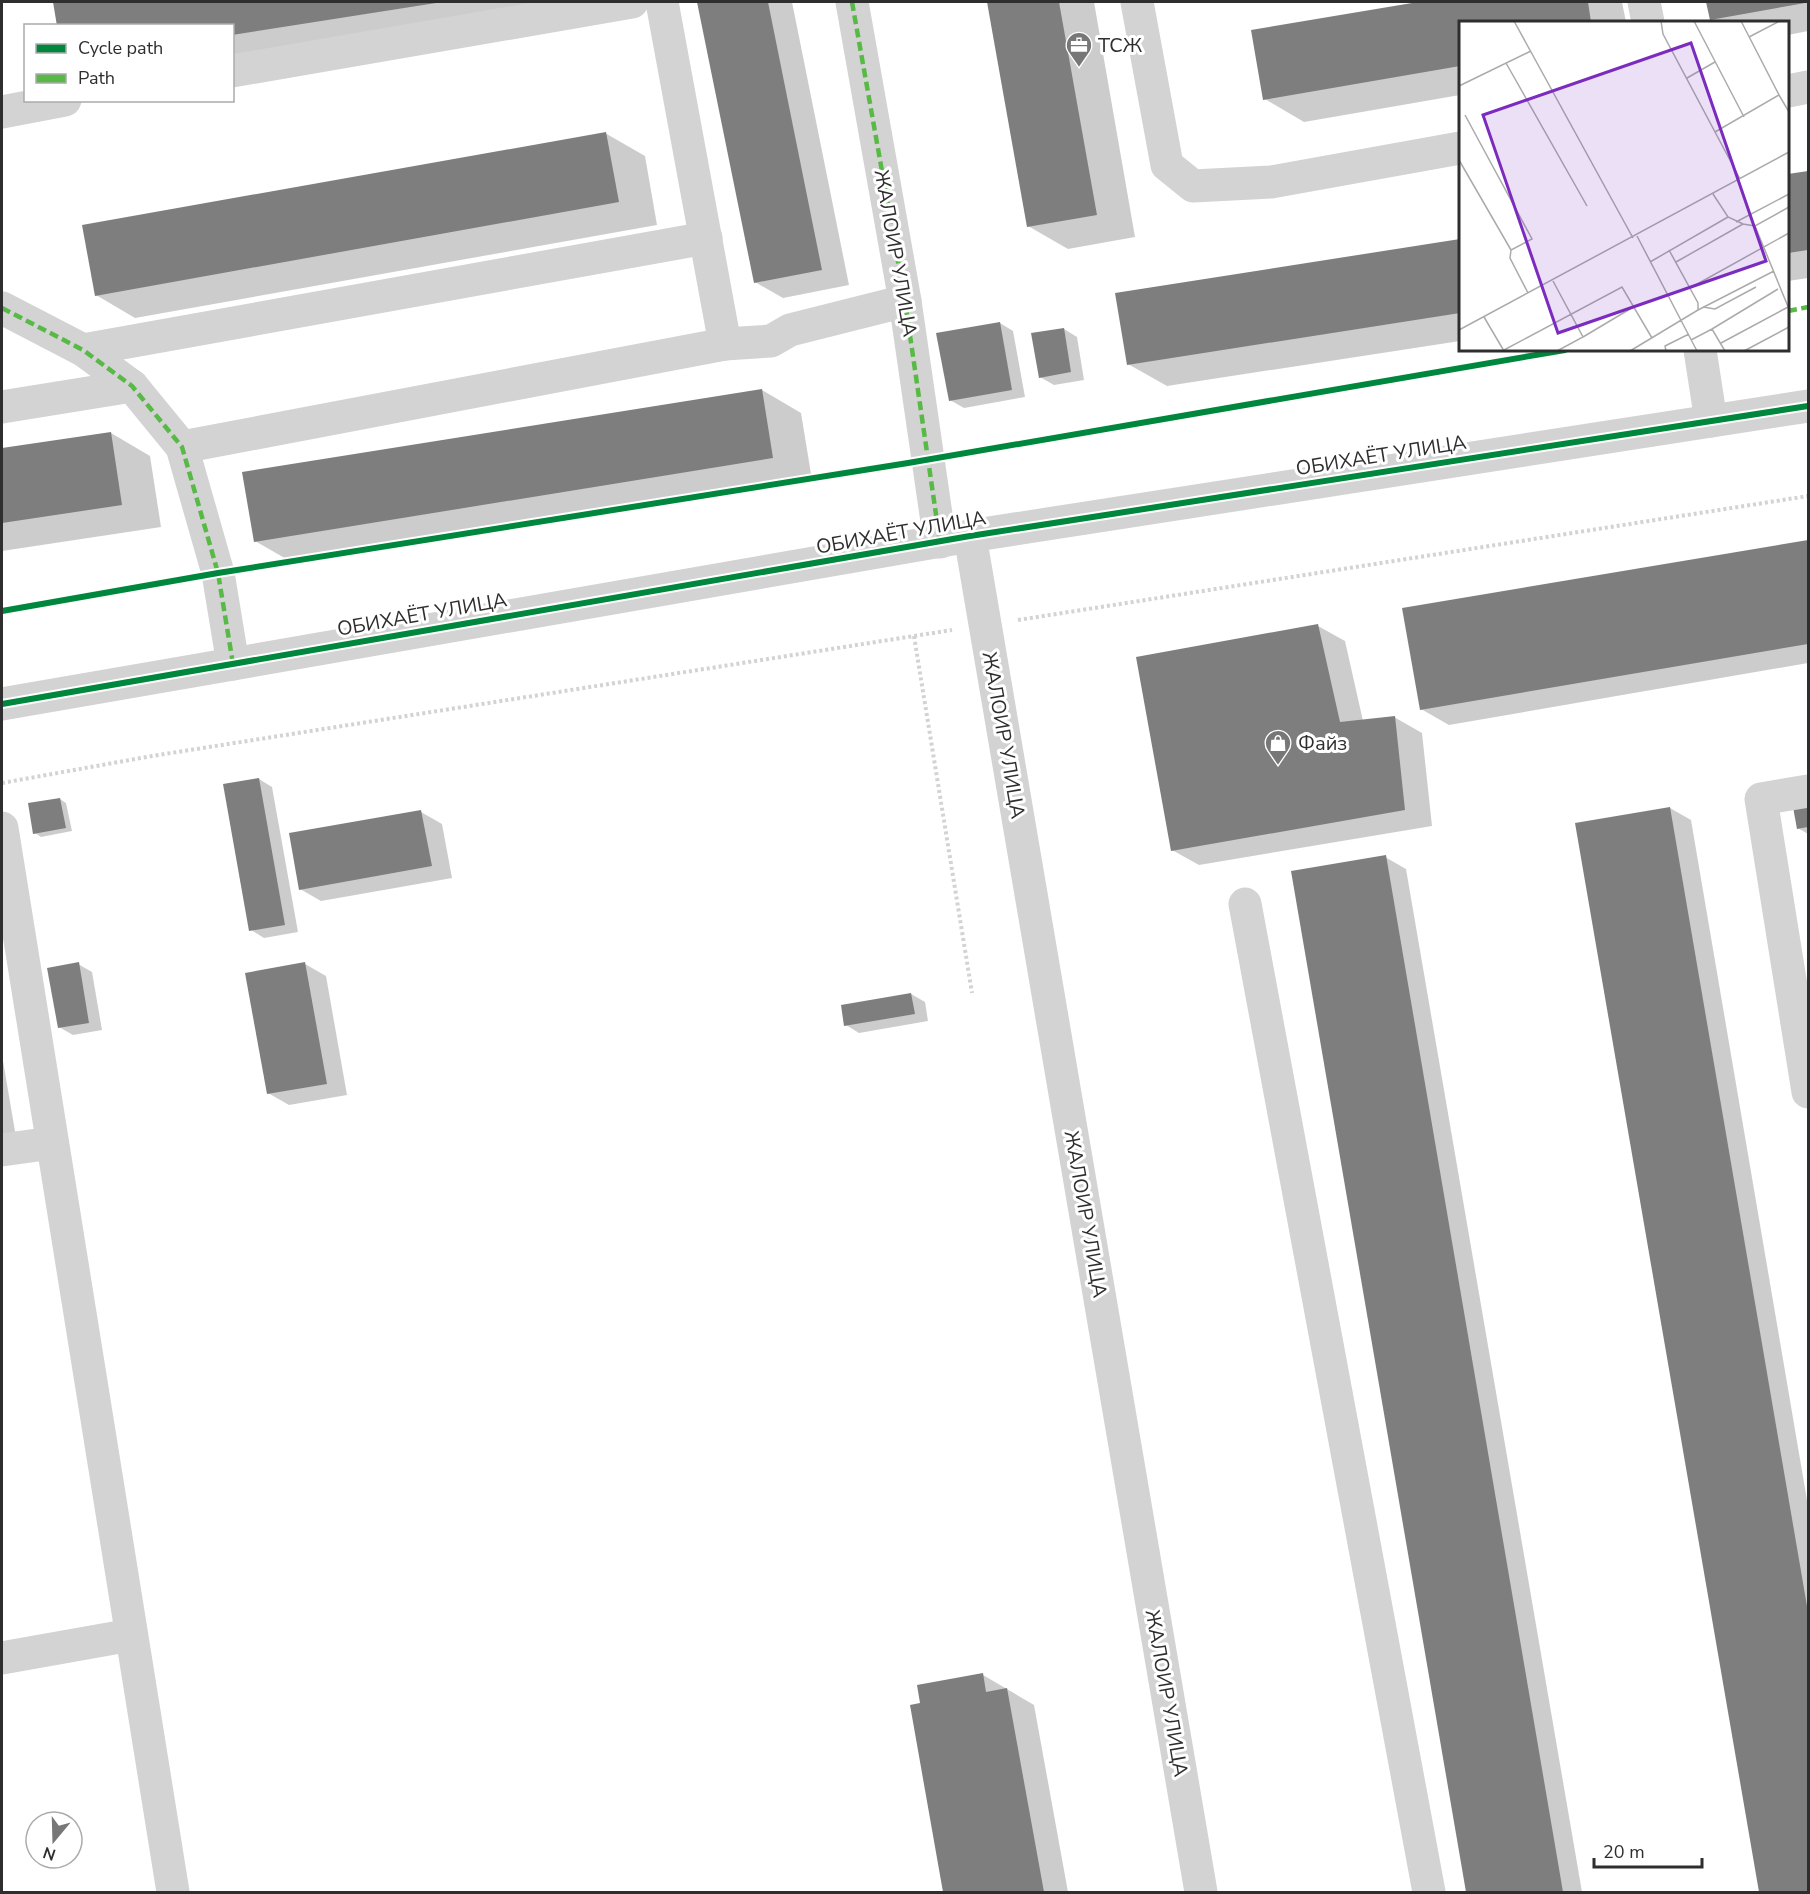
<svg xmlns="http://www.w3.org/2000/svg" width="1810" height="1894" font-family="'Nunito Sans',sans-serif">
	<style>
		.shadow { fill: #0003 }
		.building { fill: #7e7e7e }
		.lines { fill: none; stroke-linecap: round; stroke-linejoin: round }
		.path { stroke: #d3d3d3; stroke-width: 4; stroke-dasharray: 3 3; stroke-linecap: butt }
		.minor { stroke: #d3d3d3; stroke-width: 33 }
		.quiet { stroke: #58b947; stroke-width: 4.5; stroke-dasharray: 9 4.5; stroke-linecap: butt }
		.cycleway-casing { stroke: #fff; stroke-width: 10 }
		.cycleway { stroke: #00873e; stroke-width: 6 }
		.labels { text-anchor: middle; stroke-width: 6; stroke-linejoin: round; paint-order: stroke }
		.poi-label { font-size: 20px; fill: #2e2e2e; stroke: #fff; text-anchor: start }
		.street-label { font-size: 20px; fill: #2e2e2e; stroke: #fff }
		.inset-road { fill: none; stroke: #ababab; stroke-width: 1.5 }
		.view { fill: #7b2cbf; fill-opacity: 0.15; stroke: #7b2cbf; stroke-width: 3 }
		.inset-edge { fill: none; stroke: #2e2e2e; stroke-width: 3 }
	</style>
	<rect width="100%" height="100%" fill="#fff"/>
	<g class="shadow">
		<polygon points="54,2 623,2 232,63 232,26 58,26"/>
		<polygon points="699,2 792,2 849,285 783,298 755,282"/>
		<polygon points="989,2 1094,2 1135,237 1068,249 1028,226"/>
		<polygon points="1427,2 1622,2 1626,22 1460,22 1460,95 1304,122 1265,99 1253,31"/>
		<polygon points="1708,2 1808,2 1808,31 1788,35 1788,22 1717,22 1711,19"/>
		<polygon points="605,133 645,156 657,225 135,318 96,295"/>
		<polygon points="1808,173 1808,278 1788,281 1788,176"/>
		<polygon points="1460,241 1460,341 1167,386 1128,364 1117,294"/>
		<polygon points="1000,323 1013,331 1025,397 964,408 950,400"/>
		<polygon points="1064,329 1077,337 1084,380 1054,385 1040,377"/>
		<polygon points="762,390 801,413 812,480 295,564 255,541"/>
		<polygon points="111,433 150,456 161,527 2,551 2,450"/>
		<polygon points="1808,541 1808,663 1449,725 1421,709 1404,610"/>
		<polygon points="1318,626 1345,641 1363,721 1394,717 1422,733 1432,826 1199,865 1172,850"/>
		<polygon points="259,779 272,787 298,932 264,938 251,930"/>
		<polygon points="1808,795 1808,834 1798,828"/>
		<polygon points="60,799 66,803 72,831 41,837 35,833"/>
		<polygon points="1670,808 1691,820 1808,1506 1808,1892 1760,1892 1577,824"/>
		<polygon points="421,812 442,824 452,878 321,901 300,889"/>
		<polygon points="1385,857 1406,869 1582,1892 1467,1892 1293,872"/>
		<polygon points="78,964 92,972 102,1030 73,1035 59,1027"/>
		<polygon points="305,964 326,976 347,1095 289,1105 268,1093"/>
		<polygon points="911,994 925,1002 928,1021 859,1033 846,1025"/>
		<polygon points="2,1055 17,1143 2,1145"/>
		<polygon points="983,1675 1034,1705 1068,1892 945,1892 911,1706 922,1704"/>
	</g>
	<g class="building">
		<polygon points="53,2 436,2 436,3 232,35 232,26 57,26"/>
		<polygon points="697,2 768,2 822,270 754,283"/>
		<polygon points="987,2 1059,2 1097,215 1027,227"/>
		<polygon points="1418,2 1588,2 1591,22 1460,22 1460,66 1263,100 1251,30"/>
		<polygon points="1706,2 1805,2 1805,3 1710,20"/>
		<polygon points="606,132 619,202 95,296 82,225"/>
		<polygon points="1808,171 1808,250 1788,253 1788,174"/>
		<polygon points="1460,239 1460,313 1127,365 1115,293"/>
		<polygon points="1000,322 1012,390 949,401 936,333"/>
		<polygon points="1064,328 1071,372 1039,378 1031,333"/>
		<polygon points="762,389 773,458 254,542 242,472"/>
		<polygon points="111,432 122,505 2,523 2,448"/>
		<polygon points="1808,540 1808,644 1420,710 1402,608"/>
		<polygon points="1318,624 1340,722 1395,716 1405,810 1171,851 1136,657"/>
		<polygon points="259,778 285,925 249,931 223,784"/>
		<polygon points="1808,793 1808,827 1797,829 1791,796"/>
		<polygon points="60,798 66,828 33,834 28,803"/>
		<polygon points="1670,807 1808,1612 1808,1892 1759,1892 1575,823"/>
		<polygon points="421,810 432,866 299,890 289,833"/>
		<polygon points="1386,855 1563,1892 1466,1892 1291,871"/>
		<polygon points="79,962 89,1023 58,1028 47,968"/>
		<polygon points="305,962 327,1084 267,1094 245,973"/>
		<polygon points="911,993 915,1014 844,1026 841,1005"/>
		<polygon points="983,1673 986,1692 1007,1688 1044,1892 943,1892 910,1705 920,1703 917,1685"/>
	</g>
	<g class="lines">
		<g class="path">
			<polyline points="1018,620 1808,496"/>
			<polyline points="914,636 972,993"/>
			<polyline points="2,783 152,756 952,630"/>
		</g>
		<g class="minor">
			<polyline points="662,2 725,344"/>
			<polyline points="852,2 905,301 940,542"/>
			<polyline points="1137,2 1167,165 1193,186 1271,182 1460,148"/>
			<polyline points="1644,2 1648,22"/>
			<polyline points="232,71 632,2"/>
			<polyline points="1788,91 1808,87"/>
			<polyline points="2,112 65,100"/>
			<polyline points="2,308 83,350 132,386 182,447 218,573 233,664"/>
			<polyline points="83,350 706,238"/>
			<polyline points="1700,350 1711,421"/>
			<polyline points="2,407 132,386"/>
			<polyline points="182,447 725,344 771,341 790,330 905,301"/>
			<polyline points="970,536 1201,1892"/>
			<polyline points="2,704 970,536 1808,406"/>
			<polyline points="1808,791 1761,799 1808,1092"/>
			<polyline points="2,828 173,1892"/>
			<polyline points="1245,904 1429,1892"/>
			<polyline points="2,1150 52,1143"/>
			<polyline points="2,1658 131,1635"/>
		</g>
		<g class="quiet">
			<polyline points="852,2 905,301 940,542"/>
			<polyline points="2,308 83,350 132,386 182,447 218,573 233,664"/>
			<polyline points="1788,311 1808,307"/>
		</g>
		<g class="cycleway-casing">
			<g id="cycleway">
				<polyline points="2,611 218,573 908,463 1565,350"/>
				<polyline points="2,704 970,536 1808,406"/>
			</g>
		</g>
		<use href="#cycleway" class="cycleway"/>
	</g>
	<defs>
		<g id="office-pin" transform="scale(1.35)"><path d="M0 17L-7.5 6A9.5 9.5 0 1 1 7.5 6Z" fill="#777" stroke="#fff"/><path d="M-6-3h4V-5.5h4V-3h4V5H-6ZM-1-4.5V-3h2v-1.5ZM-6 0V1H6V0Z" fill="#fff"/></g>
		<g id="shop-pin" transform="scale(1.35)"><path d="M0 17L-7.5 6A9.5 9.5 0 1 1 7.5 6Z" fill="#777" stroke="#fff"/><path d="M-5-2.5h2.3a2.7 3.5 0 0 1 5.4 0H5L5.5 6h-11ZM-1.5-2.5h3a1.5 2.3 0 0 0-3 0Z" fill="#fff"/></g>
	</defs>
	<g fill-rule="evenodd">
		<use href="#office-pin" x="1079" y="45"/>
		<use href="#shop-pin" x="1278" y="743"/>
	</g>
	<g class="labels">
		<g class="poi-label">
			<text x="1098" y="52">ТСЖ</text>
			<text x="1298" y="750">Файз</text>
		</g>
		<g class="street-label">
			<text transform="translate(896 253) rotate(80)" y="7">ЖАЛОИР УЛИЦА</text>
			<text transform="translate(1381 455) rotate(-9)" y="7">ОБИХАЁТ УЛИЦА</text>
			<text transform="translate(901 532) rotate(-10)" y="7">ОБИХАЁТ УЛИЦА</text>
			<text transform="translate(422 614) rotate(-10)" y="7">ОБИХАЁТ УЛИЦА</text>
			<text transform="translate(1004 735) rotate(80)" y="7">ЖАЛОИР УЛИЦА</text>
			<text transform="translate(1086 1214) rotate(80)" y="7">ЖАЛОИР УЛИЦА</text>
			<text transform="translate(1167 1693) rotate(80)" y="7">ЖАЛОИР УЛИЦА</text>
		</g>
	</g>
	<g transform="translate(1459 21)">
		<rect width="330" height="330" fill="#fff"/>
		<path class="inset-road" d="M55,0L174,217M202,0L204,13L281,158M235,0L285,96M290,16L321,0M47,42L128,185M228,57L256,41M0,65L72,30M320,74L330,91M6,94L73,218L52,229L51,237L69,272M256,111L320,74L282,0M0,139L52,229M254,173L269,196L284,203L296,205L330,186M277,201L330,173M296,205L330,288M178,215L238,330M191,241L269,196M217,241L284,203M94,260L124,316L98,330M231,267L330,212M244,286L256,288L297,266M239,289L315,250M25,296L45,330M253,308L319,268M0,309L330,131M124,316L176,285M232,319L253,308L266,330M262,322L329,286M45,329L163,266L193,317M171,330L239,289V282L210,229M207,330L206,325L230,313M285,330L330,306"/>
		<path class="view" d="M232,22L307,240L99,312L24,94Z"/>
		<rect width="330" height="330" class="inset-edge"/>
	</g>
	<rect width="1810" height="1894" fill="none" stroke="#2e2e2e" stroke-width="6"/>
	<rect x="24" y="24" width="210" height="78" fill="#ffffff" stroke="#ababab" stroke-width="1.5"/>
	<rect x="36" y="44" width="30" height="9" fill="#00873e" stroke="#ababab" stroke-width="1.5"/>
	<text x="78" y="54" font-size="18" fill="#2e2e2e">Cycle path</text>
	<rect x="36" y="74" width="30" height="9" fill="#58b947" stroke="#ababab" stroke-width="1.5"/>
	<text x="78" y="84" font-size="18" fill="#2e2e2e">Path</text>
	<g transform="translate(54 1840) rotate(199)"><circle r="28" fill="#ffffff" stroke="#ababab" stroke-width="1.5"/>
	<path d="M0-4.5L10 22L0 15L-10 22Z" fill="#777777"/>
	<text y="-9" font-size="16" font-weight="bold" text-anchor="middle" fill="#2e2e2e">N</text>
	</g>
	<path d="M1594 1858v9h108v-9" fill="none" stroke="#2e2e2e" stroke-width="3"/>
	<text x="1603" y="1858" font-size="18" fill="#2e2e2e" stroke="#ffffff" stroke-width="4.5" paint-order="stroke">20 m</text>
</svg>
